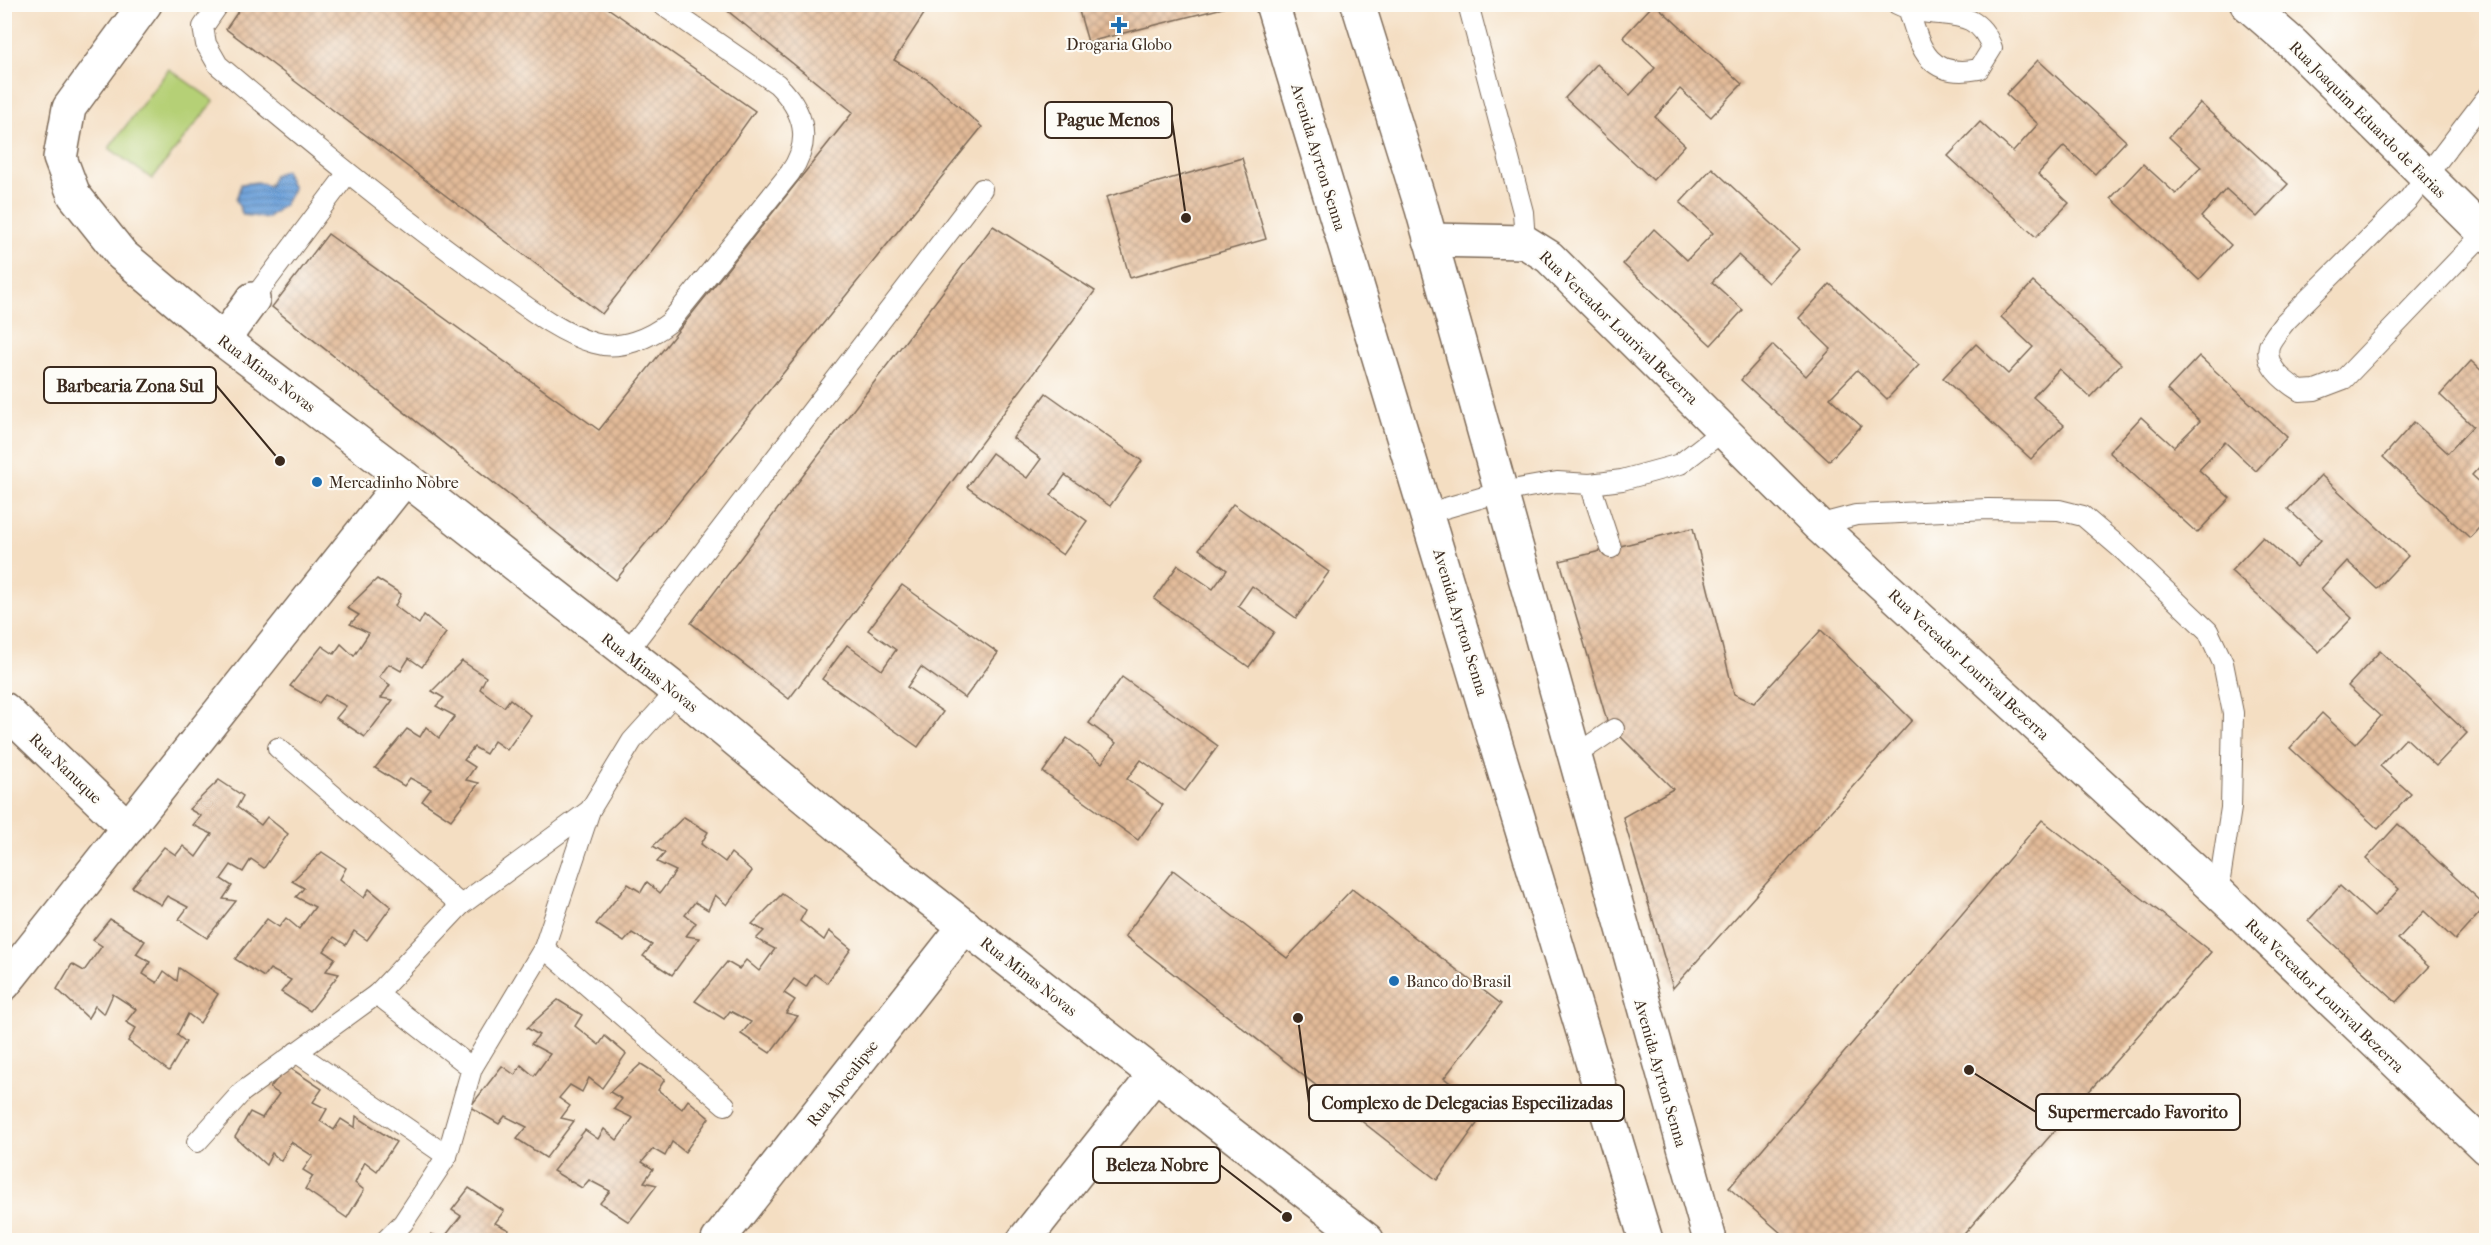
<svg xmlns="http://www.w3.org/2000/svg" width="2491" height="1245" font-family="'IM FELL French Canon',serif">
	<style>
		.grass { fill: #b5d076; stroke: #787d4a; stroke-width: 1.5 }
		.water { fill: url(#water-rules); stroke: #54667c; stroke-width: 1.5 }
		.building { fill: url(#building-cross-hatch) }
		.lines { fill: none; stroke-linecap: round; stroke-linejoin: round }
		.service-casing { stroke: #7c6957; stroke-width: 22 }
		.minor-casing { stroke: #7c6957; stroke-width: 36 }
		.primary-casing { stroke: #7c6957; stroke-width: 36 }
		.service { stroke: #fff; stroke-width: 20 }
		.minor { stroke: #fff; stroke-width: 33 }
		.primary { stroke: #fff; stroke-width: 33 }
		.poi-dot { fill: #1f6fb2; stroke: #fdfcf7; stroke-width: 2 }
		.labels { text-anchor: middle; stroke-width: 4.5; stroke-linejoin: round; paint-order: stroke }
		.poi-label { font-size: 16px; fill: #3b2a1e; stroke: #fdfcf7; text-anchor: start }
		.street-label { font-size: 16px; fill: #3b2a1e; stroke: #fdfcf7 }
		.leader { fill: none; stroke: #3b2a1e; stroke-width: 2 }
		.callout-dot { fill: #3b2a1e; stroke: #fdfcf7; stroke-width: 2 }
		.callout { fill: #fdfcf7; stroke: #3b2a1e; stroke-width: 2 }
		.callout-label { font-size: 18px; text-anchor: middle; font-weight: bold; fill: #3b2a1e }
	</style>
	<defs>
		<pattern id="water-rules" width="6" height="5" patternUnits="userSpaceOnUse" patternTransform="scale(1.5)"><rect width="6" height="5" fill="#6ea2da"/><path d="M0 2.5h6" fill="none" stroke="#5c84b0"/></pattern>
		<pattern id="building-cross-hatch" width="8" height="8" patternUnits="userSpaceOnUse" patternTransform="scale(1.5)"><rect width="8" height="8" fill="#e3bb99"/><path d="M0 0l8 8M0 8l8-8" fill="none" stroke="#b9987c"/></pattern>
	</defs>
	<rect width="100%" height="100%" fill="#fdfcf7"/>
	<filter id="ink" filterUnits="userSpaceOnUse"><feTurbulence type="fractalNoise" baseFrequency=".0167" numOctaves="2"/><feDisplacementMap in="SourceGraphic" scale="12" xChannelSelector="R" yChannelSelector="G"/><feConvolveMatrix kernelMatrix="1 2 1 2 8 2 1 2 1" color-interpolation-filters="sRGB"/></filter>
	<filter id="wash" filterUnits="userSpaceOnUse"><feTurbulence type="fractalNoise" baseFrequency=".008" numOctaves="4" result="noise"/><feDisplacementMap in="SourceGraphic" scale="24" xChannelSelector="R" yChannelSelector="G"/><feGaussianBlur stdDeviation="1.35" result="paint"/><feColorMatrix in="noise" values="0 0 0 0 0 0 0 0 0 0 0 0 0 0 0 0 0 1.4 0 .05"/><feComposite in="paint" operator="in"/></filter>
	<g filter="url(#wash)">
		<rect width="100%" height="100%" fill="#f4dec2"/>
		<polygon class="grass" points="169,69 214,101 152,179 109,148"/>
		<polygon class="water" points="285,170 293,189 284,205 267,218 243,215 236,200 241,184 257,182 269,186 274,175"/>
		<g id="blocks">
			<g class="building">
				<polygon points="243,4 602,4 755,111 683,211 602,314 226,29"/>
				<polygon points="719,4 923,4 928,8 894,60 930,81 982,127 616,580 272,307 328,234 599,430 853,112"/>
				<polygon points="1077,4 1222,4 1223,8 1088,42"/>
				<polygon points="1653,5 1656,5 1742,84 1711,117 1680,89 1655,117 1685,145 1653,180 1565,98 1597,64 1630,95 1655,68 1623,37"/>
				<polygon points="2038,60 2126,141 2095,174 2064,146 2038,174 2069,203 2036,237 1948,156 1980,122 2013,152 2038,124 2006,94"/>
				<polygon points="2200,103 2288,184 2257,217 2226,189 2201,217 2231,245 2199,280 2111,198 2143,164 2176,194 2201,167 2169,137"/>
				<polygon points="1242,158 1266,239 1130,278 1106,197"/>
				<polygon points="1712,168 1799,249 1768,283 1738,255 1712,282 1743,310 1711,345 1623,264 1654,229 1687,260 1713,233 1680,203"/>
				<polygon points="993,226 1095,291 789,699 691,623"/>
				<polygon points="2033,282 2121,364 2090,397 2059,369 2033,397 2064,425 2031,459 1943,378 1976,344 2008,374 2033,347 2001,317"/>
				<polygon points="1830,284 1919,365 1887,399 1857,370 1830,398 1861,426 1829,461 1741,380 1773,345 1806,376 1831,349 1799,318"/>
				<polygon points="2199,356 2287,437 2256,471 2225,442 2199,470 2230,498 2197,533 2109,452 2141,417 2174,447 2200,421 2167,390"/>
				<polygon points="2471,361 2486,375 2486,460 2472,475 2486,488 2486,520 2470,538 2383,457 2414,422 2448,453 2473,426 2440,395"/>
				<polygon points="1046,393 1142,461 1110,506 1065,475 1051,495 1087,521 1063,555 967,487 992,453 1027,478 1041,459 1013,438"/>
				<polygon points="2321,475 2408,556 2377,589 2347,561 2321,589 2352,618 2319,652 2231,571 2263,537 2296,567 2321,540 2288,509"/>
				<polygon points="1233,504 1329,572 1296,618 1252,586 1238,606 1274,632 1249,667 1154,599 1178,565 1213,589 1227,570 1199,549"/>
				<polygon points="1693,528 1734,694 1754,703 1821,630 1912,720 1673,988 1623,817 1673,789 1608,724 1560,561"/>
				<polygon points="377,579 401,594 395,606 419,624 424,615 446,633 422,667 409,658 401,671 389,664 379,677 390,685 381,698 393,700 365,737 336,718 346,706 325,695 319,703 290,686 322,646 334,654 341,644 354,656 369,633 350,624 359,615 347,608"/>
				<polygon points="902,585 998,653 965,698 921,667 907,687 943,712 918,747 822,679 847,645 882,670 896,650 868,630"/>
				<polygon points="2380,651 2467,733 2436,766 2406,738 2380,766 2411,794 2378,829 2290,748 2322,713 2355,744 2381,716 2348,686"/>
				<polygon points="462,661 486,677 480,689 504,707 510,699 531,716 507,750 494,741 486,754 474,747 464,760 475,767 466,780 479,783 451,820 422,801 431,789 410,778 404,786 375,768 407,729 420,737 426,727 439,738 455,716 436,706 444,698 432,691"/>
				<polygon points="1122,677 1218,746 1185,791 1141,760 1127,779 1163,805 1138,840 1043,772 1067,738 1102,763 1116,743 1089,723"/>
				<polygon points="219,780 243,796 237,807 261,825 267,817 288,834 264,868 251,859 243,872 231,865 221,879 232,886 223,899 236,901 207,938 179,919 188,907 167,896 161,905 132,887 164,847 176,855 183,846 196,857 212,834 193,825 201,816 189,809"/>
				<polygon points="684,817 708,832 701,844 725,862 731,853 752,871 727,905 715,895 708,910 695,902 685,915 696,923 686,936 699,938 672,975 643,956 652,945 632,933 624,942 596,924 628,884 641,892 647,882 660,893 676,871 657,862 665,853 653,846"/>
				<polygon points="2042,820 2211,952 1959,1240 1789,1240 1729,1188"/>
				<polygon points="2398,824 2486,906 2455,940 2424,911 2398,939 2429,967 2396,1002 2308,921 2340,886 2374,917 2399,889 2366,859"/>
				<polygon points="322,852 346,868 340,879 364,898 369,889 391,907 367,940 354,931 346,945 334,937 324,951 335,958 326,971 339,974 310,1011 281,992 291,980 270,969 264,977 235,959 267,919 279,927 286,918 299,929 315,907 296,897 304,888 292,881"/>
				<polygon points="1173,870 1287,958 1352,889 1501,1004 1444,1078 1486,1111 1437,1180 1125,936"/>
				<polygon points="782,894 806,910 800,921 824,940 829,931 851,949 827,983 814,974 806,987 794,979 784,993 795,1000 786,1013 798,1016 770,1053 741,1034 751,1022 730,1011 724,1019 695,1001 727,962 739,969 746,960 759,971 775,949 756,939 764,931 752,924"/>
				<polygon points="110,919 145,941 136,954 150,962 143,974 157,983 164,971 177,981 179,968 218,994 200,1023 188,1014 177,1035 186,1042 169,1071 128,1041 136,1028 126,1022 136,1009 113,994 104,1014 95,1006 88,1018 57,989 72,964 84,971 102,946 93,940"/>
				<polygon points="558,1000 582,1015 575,1026 599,1045 605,1036 626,1054 602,1088 589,1078 582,1092 570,1085 559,1098 570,1106 561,1118 574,1121 546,1158 517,1139 527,1127 505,1116 499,1124 470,1107 502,1066 515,1075 521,1065 534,1076 550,1054 531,1044 539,1035 527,1028"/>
				<polygon points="641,1064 665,1079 658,1090 682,1109 688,1100 709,1118 685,1152 672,1142 665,1156 653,1149 642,1162 653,1169 644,1182 657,1185 629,1222 600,1203 610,1191 589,1180 582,1188 553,1171 585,1130 598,1139 604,1129 617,1140 633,1118 614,1109 622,1099 610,1092"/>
				<polygon points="287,1066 322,1089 313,1102 327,1109 320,1121 334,1130 341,1119 355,1128 356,1116 396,1142 377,1171 365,1162 355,1183 364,1190 347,1218 305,1189 313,1176 303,1170 313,1156 291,1142 281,1161 272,1153 266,1165 235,1137 250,1112 262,1118 279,1094 270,1088"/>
				<polygon points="469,1188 504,1211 495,1223 509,1230 503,1240 428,1240 431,1234 443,1239 461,1216 452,1210"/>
			</g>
		</g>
	</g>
	<g filter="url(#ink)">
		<use href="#blocks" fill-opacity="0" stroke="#7c6957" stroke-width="1.5"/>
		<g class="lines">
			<g class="service-casing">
				<g id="service">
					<path d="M219,4L203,27L206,44L218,65C306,139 395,213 489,280C522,303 556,332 594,343C620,351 650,338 670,322L790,173C813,140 804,111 777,84L661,4"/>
					<polyline points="1468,4 1523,212 1525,242"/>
					<path d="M1897,4C1937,24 1975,0 1992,48L1979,69C1929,79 1921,51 1909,11"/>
					<path d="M2484,233L2344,379L2315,390L2300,391C2285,382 2264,367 2269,346C2271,339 2280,329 2285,322L2408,200L2486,98"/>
					<polyline points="253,299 347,174"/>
					<polyline points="1590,484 1611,548"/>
					<polyline points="1428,513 1501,492 1557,482 1590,484 1622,480 1680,464 1724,430"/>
					<polyline points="1818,525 1856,515 1988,509 2059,510 2083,516 2125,552 2208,631 2223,663 2233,713 2231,808 2218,892"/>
					<polyline points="626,653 982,189"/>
					<polyline points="278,748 461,905"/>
					<polyline points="1574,756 1614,729"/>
					<polyline points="544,948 590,810"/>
					<polyline points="377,994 472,1068"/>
					<polyline points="296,1052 447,1156 403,1223 386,1240"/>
					<polyline points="197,1142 242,1092 377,994 461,905 590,810 632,741 677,691"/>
					<polyline points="447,1156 472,1068 544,948 725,1105"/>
				</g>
			</g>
			<g class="minor-casing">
				<g id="minor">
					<polyline points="145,4 69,108 60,158 74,195 122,255 223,340 405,478 677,691 886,865 1367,1240"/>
					<polyline points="2247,4 2293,44 2486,235"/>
					<polyline points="1430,240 1525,242 1549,257 1818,525 2218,892 2486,1148"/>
					<polyline points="223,340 253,299"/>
					<polyline points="4,709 128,828"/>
					<polyline points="4,984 405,478"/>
					<polyline points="718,1240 965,926"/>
					<polyline points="1024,1240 1154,1076"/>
				</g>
			</g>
			<g class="primary-casing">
				<g id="primary">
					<polyline points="1272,4 1646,1240"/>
					<polyline points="1358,4 1422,209 1710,1240"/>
				</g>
			</g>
			<use href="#service" class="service"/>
			<use href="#minor" class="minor"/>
			<use href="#primary" class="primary"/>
		</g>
	</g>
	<g class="poi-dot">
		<path d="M1116 16h6v6h6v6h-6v6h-6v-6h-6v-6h6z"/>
		<circle cx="317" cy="482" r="6"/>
		<circle cx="1394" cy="981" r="6"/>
	</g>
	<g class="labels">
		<g class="poi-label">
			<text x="1119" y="50" text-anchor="middle">Drogaria Globo</text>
			<text x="329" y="488">Mercadinho Nobre</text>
			<text x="1406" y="987">Banco do Brasil</text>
		</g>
		<g class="street-label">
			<text transform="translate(2368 119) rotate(45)" y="6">Rua Joaquim Eduardo de Farias</text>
			<text transform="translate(1319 157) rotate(73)" y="6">Avenida Ayrton Senna</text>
			<text transform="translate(1619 327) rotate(44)" y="6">Rua Vereador Lourival Bezerra</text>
			<text transform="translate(267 373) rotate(37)" y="6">Rua Minas Novas</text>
			<text transform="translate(1461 622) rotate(73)" y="6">Avenida Ayrton Senna</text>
			<text transform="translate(1969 664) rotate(43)" y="6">Rua Vereador Lourival Bezerra</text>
			<text transform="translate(650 672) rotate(38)" y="6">Rua Minas Novas</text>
			<text transform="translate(66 768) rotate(44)" y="6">Rua Nanuque</text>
			<text transform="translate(1029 976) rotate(38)" y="6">Rua Minas Novas</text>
			<text transform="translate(2325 995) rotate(44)" y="6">Rua Vereador Lourival Bezerra</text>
			<text transform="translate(1661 1073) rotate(74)" y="6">Avenida Ayrton Senna</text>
			<text transform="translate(842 1083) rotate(-52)" y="6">Rua Apocalipse</text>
		</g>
	</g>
	<path class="leader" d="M1186 218L1172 120M280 461L216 385M1298 1018L1309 1103M1969 1070L2036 1112M1287 1217L1220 1165"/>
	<g class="callout-dot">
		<circle cx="1186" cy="218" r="6"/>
		<circle cx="280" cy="461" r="6"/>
		<circle cx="1298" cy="1018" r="6"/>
		<circle cx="1969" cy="1070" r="6"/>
		<circle cx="1287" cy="1217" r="6"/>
	</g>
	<g class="callout">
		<rect x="1045" y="102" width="127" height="36" rx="6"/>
		<rect x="44" y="367" width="172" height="36" rx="6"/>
		<rect x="1309" y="1085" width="315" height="36" rx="6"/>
		<rect x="2036" y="1094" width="204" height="36" rx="6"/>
		<rect x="1093" y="1147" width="127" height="36" rx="6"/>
	</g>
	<g class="callout-label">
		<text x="1108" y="126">Pague Menos</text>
		<text x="130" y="392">Barbearia Zona Sul</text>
		<text x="1467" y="1109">Complexo de Delegacias Especilizadas</text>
		<text x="2138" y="1118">Supermercado Favorito</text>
		<text x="1157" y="1171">Beleza Nobre</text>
	</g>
	<rect width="2491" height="1245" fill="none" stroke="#fdfcf7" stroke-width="24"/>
</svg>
